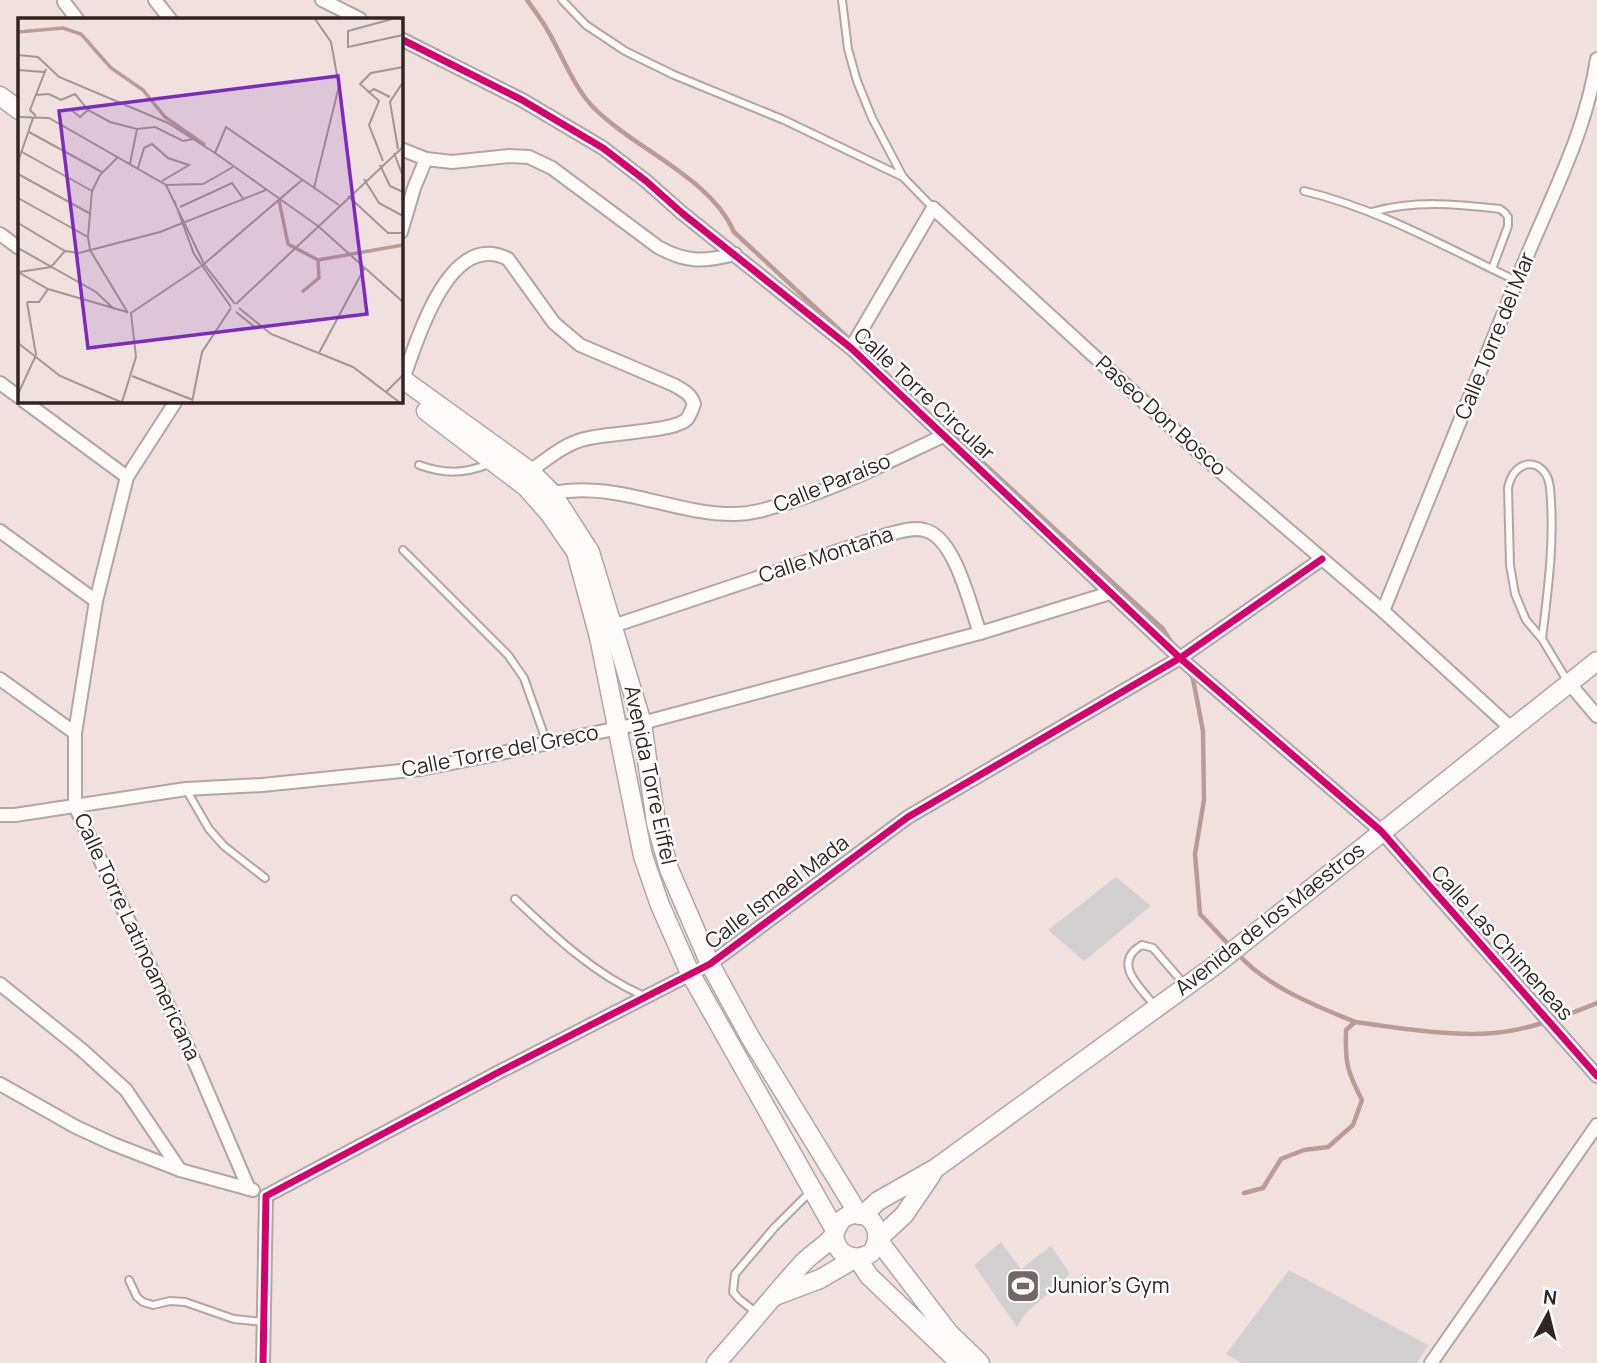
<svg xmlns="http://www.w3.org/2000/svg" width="1597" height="1363" font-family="Manrope,sans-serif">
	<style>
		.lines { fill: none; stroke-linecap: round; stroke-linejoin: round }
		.stream { stroke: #b99b98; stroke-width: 4.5 }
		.building { fill: #d3d0d2 }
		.lane-casing { stroke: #b2a6a5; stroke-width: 10 }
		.street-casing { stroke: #b2a6a5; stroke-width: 16 }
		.secondary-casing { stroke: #b2a6a5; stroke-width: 21 }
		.lane { stroke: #fdfafa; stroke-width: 6 }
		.street { stroke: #fdfafa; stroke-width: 12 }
		.secondary { stroke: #fdfafa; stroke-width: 18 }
		.cycleway-casing { stroke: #fff; stroke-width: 11 }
		.cycleway { stroke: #d6006c; stroke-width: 7 }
		.labels { text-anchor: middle; stroke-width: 5; stroke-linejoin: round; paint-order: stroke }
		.street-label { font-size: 21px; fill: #302524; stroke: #fff }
		.poi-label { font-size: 21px; fill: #302524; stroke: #fff; text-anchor: start }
		.inset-river { fill: none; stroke: #b99b98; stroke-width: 3.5 }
		.inset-road { fill: none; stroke: #a39694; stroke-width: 2 }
		.view { fill: #7b2cbf; fill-opacity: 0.15; stroke: #7b2cbf; stroke-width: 3.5 }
		.inset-edge { fill: none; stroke: #302524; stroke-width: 3.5 }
	</style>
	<rect width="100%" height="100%" fill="#f0e1df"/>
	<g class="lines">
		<g class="stream">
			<path d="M527,0C534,10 542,20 548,31C562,55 575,90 595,109C635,149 711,178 734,232L847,337"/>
			<polyline points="954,436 1163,629 1173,645"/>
			<polyline points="1190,673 1193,679 1203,731 1204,800 1195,854 1200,914 1231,947"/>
			<path d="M1237,953C1267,987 1314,1005 1355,1022"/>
			<path d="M1244,1193L1263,1188L1281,1159L1304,1150L1328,1147L1353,1125L1362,1100C1347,1071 1345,1063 1346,1030L1355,1022C1396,1028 1454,1037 1494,1033C1529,1030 1565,1016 1597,1003"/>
		</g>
	</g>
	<g class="building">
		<polygon points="1116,877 1151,906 1084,961 1048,930"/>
		<polygon points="1001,1242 1021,1269 1051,1246 1070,1274 1026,1313 1017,1327 974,1265"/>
		<polygon points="1289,1270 1428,1345 1417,1363 1241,1363 1226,1354"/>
	</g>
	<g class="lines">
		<g class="lane-casing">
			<g id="lane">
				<polyline points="562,0 586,25 625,51 674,75 784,120 903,177"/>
				<polyline points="842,0 848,49 857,81 872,118 903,177 933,208"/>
				<path d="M1304,191C1379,209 1447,248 1517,281"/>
				<path d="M1372,212C1415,200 1456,204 1500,209L1505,213L1508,217V226L1492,269"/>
				<path d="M419,465C444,474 464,474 489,464"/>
				<polyline points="403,550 508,655 524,678 547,743"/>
				<path d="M1542,639C1548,589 1555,539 1550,488C1547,457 1514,456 1508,488L1510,565L1515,594L1526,620L1542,639L1568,682"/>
				<polyline points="187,791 209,829 224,846 265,878"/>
				<path d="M515,899C554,936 594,974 644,996"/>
				<path d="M1155,1006C1140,987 1111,963 1142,945L1153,948L1184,984"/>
				<polyline points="129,1280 137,1297 143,1302 153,1305 170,1301 185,1302 234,1319 263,1322"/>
				<polyline points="758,1314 739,1299 733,1292 735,1274 774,1228 811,1191"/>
			</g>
		</g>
		<g class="street-casing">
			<g id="street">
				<polyline points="155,0 170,19"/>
				<polyline points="322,0 360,19"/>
				<polyline points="64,2 77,19"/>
				<polyline points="401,39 522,100 603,148 646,181 682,213 851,348 1180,658 1381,831 1597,1076"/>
				<path d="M401,149L426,159L452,162L509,156L529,157L552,168L658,247C687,263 704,262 735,254"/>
				<polyline points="401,232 414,188 426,159"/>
				<polyline points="0,234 19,248"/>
				<polyline points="851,348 933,208 1207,460 1383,611 1512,729"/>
				<path d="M403,379C418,339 449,229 508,259L554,323L580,345L674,385C683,390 691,394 694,404C692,409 690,415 687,419C673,433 604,432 581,440C562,446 546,460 530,471"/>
				<polyline points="0,383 19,397"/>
				<polyline points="24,401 127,477"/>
				<polyline points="176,401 127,477 96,601 75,733 75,806 196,1065 249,1189"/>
				<path d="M552,493C617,480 674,515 735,514C753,514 770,508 787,503C841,486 892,460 943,436"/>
				<polyline points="0,531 96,601"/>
				<path d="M1383,611C1429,497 1476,382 1522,268C1550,199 1586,133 1597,59"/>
				<path d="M613,626L886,535C898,532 912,527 924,530C955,536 970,606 980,633"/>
				<polyline points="0,679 75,733"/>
				<polyline points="1569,683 1597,716"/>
				<polyline points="0,815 15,815 186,789 262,785 421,769 487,756 642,723 980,633 1110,593"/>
				<polyline points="0,984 82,1050 126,1090 180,1170"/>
				<polyline points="0,1084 76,1127 113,1144 180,1170 253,1190"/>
				<polyline points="263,1363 266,1196 499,1072 710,964 908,817 1180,658 1322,559"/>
				<polyline points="1431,1363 1597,1125"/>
			</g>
		</g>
		<g class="secondary-casing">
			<g id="secondary">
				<polyline points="0,96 19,110"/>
				<polyline points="401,378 530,471 552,493 590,552 642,723 656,823 669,869 710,964 750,1037 859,1215"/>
				<polyline points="426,411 526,487 549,513 576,552 599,637 643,856 660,905 690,973 835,1230"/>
				<polyline points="863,1215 878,1201 936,1168 1214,966 1597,661"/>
				<polyline points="878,1239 904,1215 932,1174"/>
				<polyline points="878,1240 949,1333 980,1363"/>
				<polyline points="857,1258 869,1276 960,1363"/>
				<polyline points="775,1296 820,1279 856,1258"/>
				<path d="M716,1363C745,1331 772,1297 801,1265C810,1254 825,1247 833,1236C837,1230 837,1223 844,1218C867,1203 888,1232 871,1253C854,1263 836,1255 834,1235"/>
			</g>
		</g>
		<use href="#lane" class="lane"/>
		<use href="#street" class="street"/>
		<use href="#secondary" class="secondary"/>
		<g class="cycleway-casing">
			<g id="cycleway">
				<polyline points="401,39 522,100 603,148 646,181 682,213 851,348 1180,658 1381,831 1597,1076"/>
				<polyline points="263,1363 266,1196 499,1072 710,964 908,817 1180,658 1322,559"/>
			</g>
		</g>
		<use href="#cycleway" class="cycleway"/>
	</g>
	<defs>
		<g id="stadium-square" transform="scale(1.75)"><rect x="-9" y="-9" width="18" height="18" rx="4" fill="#736765" stroke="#fff"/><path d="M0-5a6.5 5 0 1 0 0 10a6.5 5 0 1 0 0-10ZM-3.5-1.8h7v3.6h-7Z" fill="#fff"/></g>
	</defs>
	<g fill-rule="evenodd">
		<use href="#stadium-square" x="1023" y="1286"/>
	</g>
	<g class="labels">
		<g class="street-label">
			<text transform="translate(1495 336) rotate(-68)" y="7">Calle Torre del Mar</text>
			<text transform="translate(924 394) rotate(43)" y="7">Calle Torre Circular</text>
			<text transform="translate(1161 416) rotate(42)" y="7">Paseo Don Bosco</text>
			<text transform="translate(832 483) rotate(-22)" y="7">Calle Paraíso</text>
			<text transform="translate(826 555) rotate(-18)" y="7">Calle Montaña</text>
			<text transform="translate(500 751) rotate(-11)" y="7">Calle Torre del Greco</text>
			<text transform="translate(650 775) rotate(78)" y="7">Avenida Torre Eiffel</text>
			<text transform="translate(777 892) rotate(-37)" y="7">Calle Ismael Mada</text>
			<text transform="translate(1270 919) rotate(-38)" y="7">Avenida de los Maestros</text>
			<text transform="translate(137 937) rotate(65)" y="7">Calle Torre Latinoamericana</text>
			<text transform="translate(1502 943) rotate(48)" y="7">Calle Las Chimeneas</text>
		</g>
		<g class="poi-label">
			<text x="1048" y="1293">Junior's Gym</text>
		</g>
	</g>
	<g transform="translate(18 18)">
		<rect width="385" height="385" fill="#f0e1df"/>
		<path class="inset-river" d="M0,14L45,10L63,16L93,50L125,72L147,99L187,127M261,182L270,226L300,242M284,274L301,260L300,242L385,227"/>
		<path class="inset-road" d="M374,1L330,13V29L385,17M0,37L20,39L41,59L150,105L197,135L300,208L385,284M0,52L26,54M350,75L356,71L372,79M17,77L31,76L43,82L57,76L70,92L92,104L119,111L137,109L165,123L175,121M53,92L62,99L70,92M18,98L12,92L28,51M0,99L31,100L148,167L186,246L217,286M11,114L84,154M380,131L372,84L385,64M4,134L74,173M197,135L208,109L321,187M376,135L384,156M100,139L82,157L74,173L70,219L72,232L110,295M365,143L351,107L361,83L342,66L353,55L385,49M0,144L15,100M112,146L119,111M362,147L372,168L385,174M120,150L126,130L134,126L150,140L171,147L144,163M0,156L71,195M346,161L361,185L385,198M148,167L185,166L215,149M296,170L321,68L313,24L297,1M330,178L370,215H385M0,180L70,219M156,182L176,236L213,289M162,189L214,165L226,182M0,205L47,233L61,235L142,214L248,172M0,230L78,274L96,291M0,254L30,271L109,294M1,254L33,249L47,233M9,284H21L30,271M218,286L385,129M221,290L253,316L335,349L381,384M218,294L238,310M0,325L42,358L103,384M301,335L347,249M114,358L175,382M368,374L385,357M0,376L18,337L9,284M104,384L118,339L113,295L186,246L284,162M174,384L184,334L213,290"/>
		<path class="view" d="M320,58L349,296L70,330L41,93Z"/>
		<rect width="385" height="385" class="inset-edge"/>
	</g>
	<g transform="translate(1548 1314) rotate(7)" stroke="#ffffff" stroke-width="5" paint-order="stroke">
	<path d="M0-5L12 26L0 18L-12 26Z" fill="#302524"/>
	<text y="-10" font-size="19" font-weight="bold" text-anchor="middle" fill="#302524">N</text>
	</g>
</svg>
